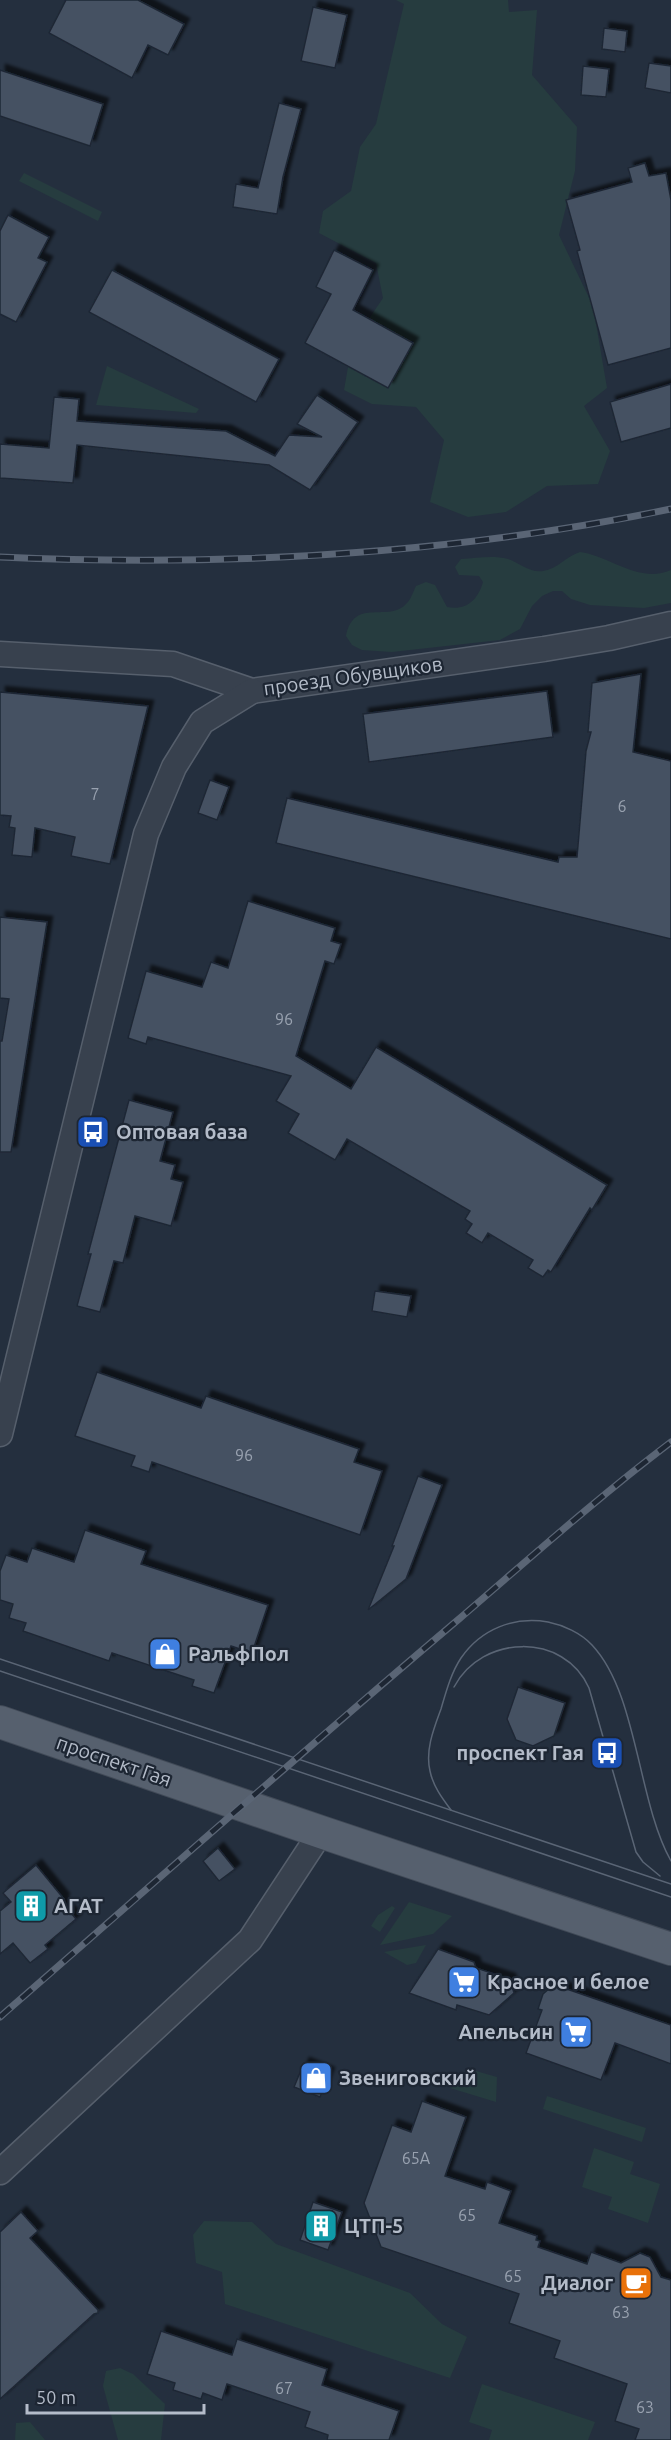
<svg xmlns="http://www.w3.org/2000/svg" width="671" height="2440" font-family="Ubuntu,sans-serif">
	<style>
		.green { fill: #263c3f }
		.building { fill: #455162; stroke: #1f2835; stroke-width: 1.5; filter: url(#shadow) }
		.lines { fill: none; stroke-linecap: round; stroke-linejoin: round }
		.minor-casing { stroke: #565f6c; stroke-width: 27 }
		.major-casing { stroke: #414a57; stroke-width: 34 }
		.minor { stroke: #38414e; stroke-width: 24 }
		.major { stroke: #56606e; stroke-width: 32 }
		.tram { stroke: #5a6575; stroke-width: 1.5 }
		.rail-casing { stroke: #5a6575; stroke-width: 7 }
		.rail { stroke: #1d2633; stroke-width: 4.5; stroke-dasharray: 14; stroke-linecap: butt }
		.labels { text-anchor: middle; stroke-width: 4.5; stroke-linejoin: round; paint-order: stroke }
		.number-label { font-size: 16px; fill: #98a1af }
		.street-label { font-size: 20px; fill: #b4bcc9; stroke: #1d2633 }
		.poi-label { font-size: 20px; font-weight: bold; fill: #b4bcc9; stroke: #1d2633; text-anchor: start }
	</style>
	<defs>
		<filter id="shadow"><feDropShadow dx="5.5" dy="-5.5" stdDeviation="1.5" flood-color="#0009"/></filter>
	</defs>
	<rect width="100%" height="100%" fill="#242f3e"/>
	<g class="green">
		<polygon points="396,0 508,0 509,12 537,10 532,75 577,127 575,171 559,235 593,306 607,388 584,406 610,451 598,484 547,486 506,512 468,517 430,502 444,440 416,407 372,404 344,390 352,344 383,298 376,263 319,233 323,211 351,191 360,147 376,124 404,4"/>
		<polygon points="24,173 102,212 98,221 19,181"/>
		<polygon points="107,366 199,409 196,413 96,405"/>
		<path d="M580,552C610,556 639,584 671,570V603L644,608L590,605L571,599L562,591H553L542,596L532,606L520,629L500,640L392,652L362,650L352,645L346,636C354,596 389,624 407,603C411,599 413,592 416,586L426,582L435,585L447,607C466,611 478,600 483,582L479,576L459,575L455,567L461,559C477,558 493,555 508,559C520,563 529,573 543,571C558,569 566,556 580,552Z"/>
		<polygon points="409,1902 452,1916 433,1934 380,1945"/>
		<polygon points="392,1906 395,1908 380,1932 371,1926 378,1915"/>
		<polygon points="426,1945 416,1963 407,1965 384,1952"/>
		<polygon points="476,2071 497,2077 496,2102 450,2088"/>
		<polygon points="547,2096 646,2128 642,2142 543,2109"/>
		<polygon points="594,2148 634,2162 630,2174 660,2184 648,2223 608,2209 612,2197 582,2187"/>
		<polygon points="204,2221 252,2222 276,2244 410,2293 442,2324 467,2337 450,2378 225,2304 222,2272 196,2263 193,2235"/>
		<polygon points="120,2368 133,2374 165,2404 161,2440 118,2440 103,2386 106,2371"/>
		<polygon points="482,2384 595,2422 588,2440 489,2440 492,2430 469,2422"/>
		<polygon points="30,2422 45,2440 15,2440 16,2423"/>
	</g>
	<g class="building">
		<polygon points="66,0 138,0 184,24 168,55 148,45 132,78 49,33"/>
		<polygon points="313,7 347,15 335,68 301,61"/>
		<polygon points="604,28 627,31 625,52 602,49"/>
		<polygon points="649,63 671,66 671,93 645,88"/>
		<polygon points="583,66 609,69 606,97 581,95"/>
		<polygon points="0,70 103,104 90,146 0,116"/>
		<polygon points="279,103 301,109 283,177 277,214 233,207 236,184 258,188"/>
		<polygon points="645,163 649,176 666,173 671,200 671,348 608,365 577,251 580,250 566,200 632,182 628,168"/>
		<polygon points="8,215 49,237 38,258 47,262 16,322 0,314 0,231"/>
		<polygon points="334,250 373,270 353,310 413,343 388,388 305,343 331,294 316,287"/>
		<polygon points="112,270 279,359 256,402 89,312"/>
		<polygon points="671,384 671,428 621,442 610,402"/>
		<polygon points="317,395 358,422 310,490 269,465 77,445 73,483 0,478 0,444 49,448 54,397 79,399 77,421 226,431 275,456 289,435 322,437 297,424"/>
		<polygon points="641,674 633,752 671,761 671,939 276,843 287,798 558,862 559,857 577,857 586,751 591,732 588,732 592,683"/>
		<polygon points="547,691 553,737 369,762 363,714"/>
		<polygon points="0,692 148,706 110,864 71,856 75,837 35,828 32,857 12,855 15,828 9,827 11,816 0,815"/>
		<polygon points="210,780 229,787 217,820 198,813"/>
		<polygon points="248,901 335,928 331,941 341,944 334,964 325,961 296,1056 351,1089 376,1047 607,1185 592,1210 590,1208 551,1272 548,1270 543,1277 528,1268 533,1260 488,1233 482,1243 466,1233 472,1224 465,1219 470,1211 347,1139 335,1160 288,1133 299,1114 276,1101 291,1076 148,1037 146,1044 128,1038 146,971 202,987 211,962 228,968"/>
		<polygon points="0,917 47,922 11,1152 0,1152 0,1041 2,1041 9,999 0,998"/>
		<polygon points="129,1100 173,1112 160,1161 175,1165 171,1179 183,1182 171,1226 135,1216 123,1263 114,1261 100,1312 77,1306 91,1254 88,1254"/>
		<polygon points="375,1291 411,1296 407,1317 372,1311"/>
		<polygon points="97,1372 201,1408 206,1396 359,1449 354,1462 382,1471 360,1535 152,1462 149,1472 131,1466 135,1456 75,1436"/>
		<polygon points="418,1476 442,1485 419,1545 406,1579 368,1610 394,1546 392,1546"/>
		<polygon points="85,1530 146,1551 141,1564 268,1605 252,1653 231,1646 214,1693 192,1686 194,1680 112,1653 109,1661 23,1631 26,1623 9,1618 13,1604 0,1600 0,1571 6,1555 27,1562 32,1548 74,1562"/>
		<polygon points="518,1687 565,1703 554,1736 533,1746 516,1740 507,1719"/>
		<polygon points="218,1848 235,1869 219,1881 203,1861"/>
		<polygon points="36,1865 64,1899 62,1902 76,1919 45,1945 48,1949 30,1963 13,1943 0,1954 0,1911 11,1902 3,1893"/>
		<polygon points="438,1949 474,1962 476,1968 510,1979 514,1993 489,2015 457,2005 456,2010 409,1993"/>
		<polygon points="558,1986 671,2025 671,2064 615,2043 601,2080 526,2053 542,2010 538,2009 543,1994 550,1988"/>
		<polygon points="304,2063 329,2073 320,2097 294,2087"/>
		<polygon points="422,2101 466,2117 445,2176 485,2189 487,2182 511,2191 499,2223 537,2236 536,2240 540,2241 538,2247 587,2264 591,2252 621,2263 640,2253 650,2257 661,2277 671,2280 671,2440 635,2440 639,2429 615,2421 627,2384 554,2358 560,2341 509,2323 519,2294 381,2247 364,2203 392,2125 411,2132"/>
		<polygon points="313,2202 342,2212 328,2250 300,2240"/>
		<polygon points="21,2212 38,2231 30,2238 98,2310 98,2313 94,2314 0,2399 0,2232"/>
		<polygon points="161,2331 232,2355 237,2339 327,2369 322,2385 399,2411 389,2440 327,2440 328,2435 305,2427 310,2412 227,2384 222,2400 203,2393 201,2399 173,2390 175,2383 147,2374"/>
	</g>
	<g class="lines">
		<g class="minor-casing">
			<g id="minor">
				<polyline points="0,654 173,664 252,691 544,649 609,638 671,624"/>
				<polyline points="0,1434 146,834 174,767 202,722 252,691"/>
				<polyline points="0,2172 250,1940 321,1832"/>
			</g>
		</g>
		<g class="major-casing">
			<polyline id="major" points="0,1722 321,1832 671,1949"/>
		</g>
		<use href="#minor" class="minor"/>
		<use href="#major" class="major"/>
		<g class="tram">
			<polyline points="0,1659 671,1884"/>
			<polyline points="0,1671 671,1897"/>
			<path d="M454,1687C482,1634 564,1632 589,1688L636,1852L643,1862L660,1876"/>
			<path d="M451,1810C442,1798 433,1786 430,1771C425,1750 434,1728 441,1709C446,1692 451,1673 461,1658C481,1629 514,1616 548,1622C563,1625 581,1633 592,1645C638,1694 637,1800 671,1861"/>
		</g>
		<g class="rail-casing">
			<g id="rail">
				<path d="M0,557C225,567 450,555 671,509"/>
				<path d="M0,2017C153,1884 304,1750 459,1619C529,1559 597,1498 671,1442"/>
			</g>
		</g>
		<use href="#rail" class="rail"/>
	</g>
	<defs>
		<g id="bus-square" transform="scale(1.725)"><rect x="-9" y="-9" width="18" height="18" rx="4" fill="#1a4fb4" stroke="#1d2633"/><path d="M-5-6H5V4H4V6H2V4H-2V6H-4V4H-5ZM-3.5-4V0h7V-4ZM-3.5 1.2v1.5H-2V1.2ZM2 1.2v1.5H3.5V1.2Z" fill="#fff"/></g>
		<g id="shop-square" transform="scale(1.725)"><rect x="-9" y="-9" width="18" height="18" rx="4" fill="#3f7fe0" stroke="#1d2633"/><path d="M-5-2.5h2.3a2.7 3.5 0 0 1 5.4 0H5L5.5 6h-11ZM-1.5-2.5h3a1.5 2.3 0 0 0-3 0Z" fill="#fff"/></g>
		<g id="building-square" transform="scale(1.725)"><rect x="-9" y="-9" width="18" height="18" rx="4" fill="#0f9aa8" stroke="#1d2633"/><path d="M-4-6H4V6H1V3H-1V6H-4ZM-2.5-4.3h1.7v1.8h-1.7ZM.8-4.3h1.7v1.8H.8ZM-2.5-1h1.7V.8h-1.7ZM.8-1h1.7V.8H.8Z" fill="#fff"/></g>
		<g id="supermarket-square" transform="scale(1.725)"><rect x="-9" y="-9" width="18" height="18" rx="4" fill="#3f7fe0" stroke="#1d2633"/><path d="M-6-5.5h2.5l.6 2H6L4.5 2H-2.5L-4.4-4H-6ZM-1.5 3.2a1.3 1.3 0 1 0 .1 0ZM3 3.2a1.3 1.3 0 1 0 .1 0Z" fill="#fff"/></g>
		<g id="cafe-square" transform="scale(1.725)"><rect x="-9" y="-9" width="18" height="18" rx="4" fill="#e8710a" stroke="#1d2633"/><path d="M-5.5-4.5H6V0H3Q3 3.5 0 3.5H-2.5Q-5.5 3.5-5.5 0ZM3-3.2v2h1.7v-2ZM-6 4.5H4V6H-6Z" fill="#fff"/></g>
	</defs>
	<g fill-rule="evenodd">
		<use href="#bus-square" x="93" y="1132"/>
		<use href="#shop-square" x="165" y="1654"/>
		<use href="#bus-square" x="607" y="1753"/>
		<use href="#building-square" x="31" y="1906"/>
		<use href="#supermarket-square" x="464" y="1982"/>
		<use href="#supermarket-square" x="576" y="2032"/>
		<use href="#shop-square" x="316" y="2078"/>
		<use href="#building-square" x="321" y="2226"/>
		<use href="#cafe-square" x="636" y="2283"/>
	</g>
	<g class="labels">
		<g class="number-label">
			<text x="95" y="800">7</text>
			<text x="622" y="812">6</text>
			<text x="284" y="1025">96</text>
			<text x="244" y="1461">96</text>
			<text x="416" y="2164">65А</text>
			<text x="467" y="2221">65</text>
			<text x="513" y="2282">65</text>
			<text x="621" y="2318">63</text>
			<text x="284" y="2394">67</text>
			<text x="645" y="2413">63</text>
		</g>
		<g class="street-label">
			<text transform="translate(353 676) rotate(-8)" y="7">проезд Обувщиков</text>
			<text transform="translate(114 1761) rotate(19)" y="7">проспект Гая</text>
		</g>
		<g class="poi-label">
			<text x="116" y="1139">Оптовая база</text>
			<text x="188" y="1661">РальфПол</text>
			<text x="584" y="1760" text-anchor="end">проспект Гая</text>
			<text x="54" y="1913">АГАТ</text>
			<text x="487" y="1989">Красное и белое</text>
			<text x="553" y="2039" text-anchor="end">Апельсин</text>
			<text x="339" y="2085">Звениговский</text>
			<text x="344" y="2233">ЦТП-5</text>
			<text x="613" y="2290" text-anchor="end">Диалог</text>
		</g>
	</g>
	<path d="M27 2404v9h177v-9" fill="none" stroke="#b4bcc9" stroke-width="3"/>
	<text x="36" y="2404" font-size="18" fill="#b4bcc9" stroke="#1d2633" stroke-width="4.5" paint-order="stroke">50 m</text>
</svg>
